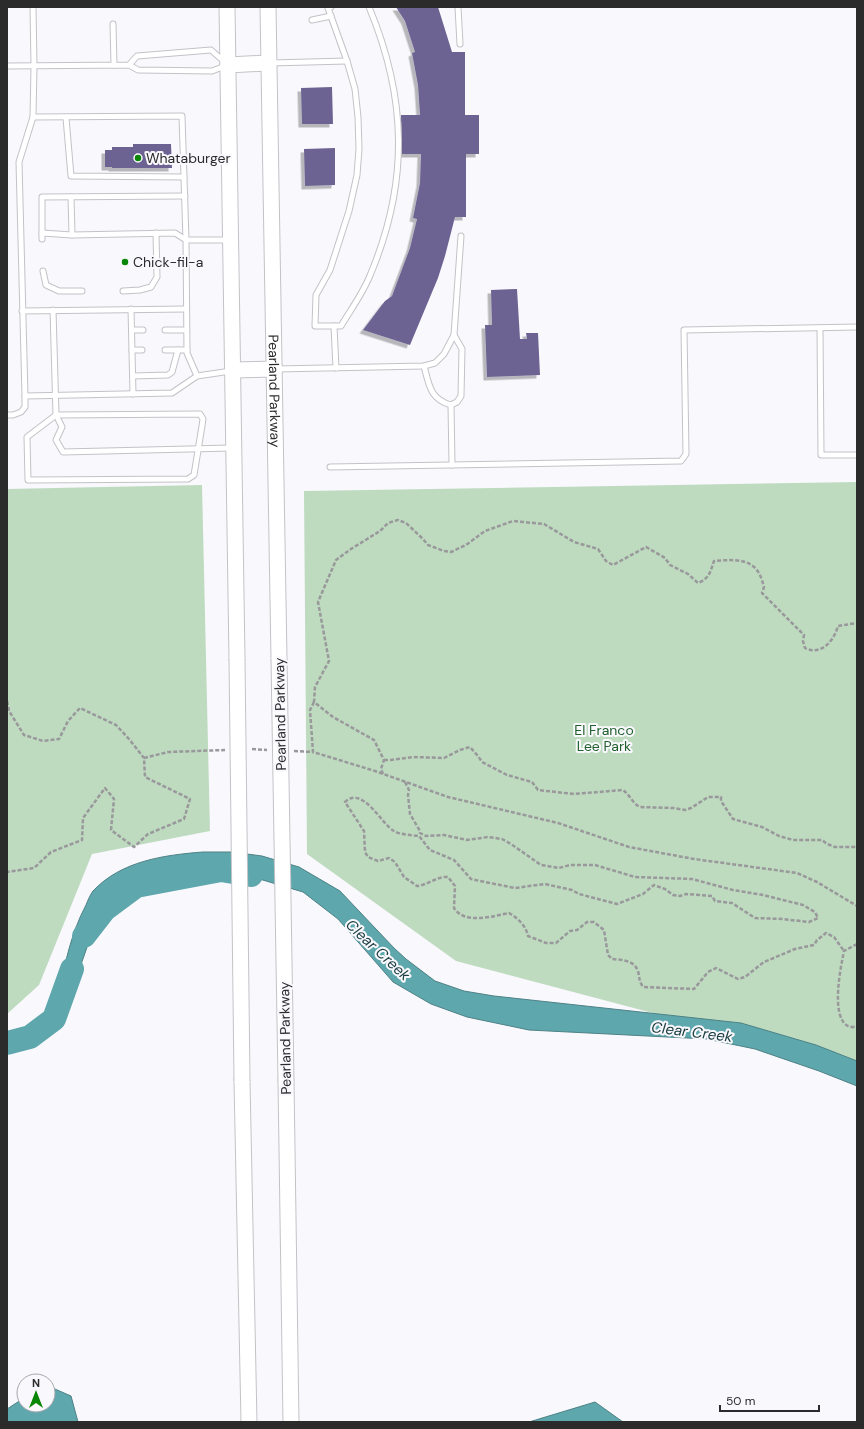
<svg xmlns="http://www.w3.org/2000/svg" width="864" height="1429" font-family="'DM Sans',sans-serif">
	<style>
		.green { fill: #bedbc0 }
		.water { fill: #5da7ad; stroke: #4e8286 }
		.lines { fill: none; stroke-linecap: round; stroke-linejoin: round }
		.river { stroke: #5da7ad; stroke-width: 24 }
		.building { fill: #6d6493; filter: url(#shadow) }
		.service-casing { stroke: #c3c3c7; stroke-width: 7 }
		.secondary-casing { stroke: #c3c3c7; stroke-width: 17 }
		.path { stroke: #99989b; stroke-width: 2.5; stroke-dasharray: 4 2; stroke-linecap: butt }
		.service { stroke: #fff; stroke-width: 5 }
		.secondary { stroke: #fff; stroke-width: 15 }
		.secondary-bridge-casing { stroke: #c3c3c7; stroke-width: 17; stroke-linecap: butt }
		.secondary-bridge { stroke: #fff; stroke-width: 15 }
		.poi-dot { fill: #0a8606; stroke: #f9f8fd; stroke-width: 1.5 }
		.labels { text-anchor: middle; stroke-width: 4; stroke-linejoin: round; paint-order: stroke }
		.poi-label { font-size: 14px; fill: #2b2b2c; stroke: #f9f8fd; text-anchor: start }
		.street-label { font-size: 14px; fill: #2b2b2c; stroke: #f9f8fd }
		.park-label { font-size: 14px; fill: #20602c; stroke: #f9f8fd }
		.water-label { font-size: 15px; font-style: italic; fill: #1c4043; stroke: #f9f8fd }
	</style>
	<defs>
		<filter id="shadow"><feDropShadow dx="-3.5" dy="3.5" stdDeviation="0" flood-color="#0004"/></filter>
	</defs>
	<rect width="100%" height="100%" fill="#f9f8fd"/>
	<g class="green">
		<polygon points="857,482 857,1078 751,1039 456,961 307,854 304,491"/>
		<polygon points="202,485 210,831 92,854 39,985 7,1014 7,489"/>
	</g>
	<g class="water">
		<path d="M203,852H232L262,856L299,867L340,891L394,948L406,959L435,981L464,991L494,996L741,1023L816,1045L857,1061V1086L819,1071L755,1049L707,1039L529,1030L467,1017L431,1004L393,982L338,919L303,892L256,878L209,869H183L152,875L131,882L110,898L93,930L77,976L65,1003L58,995C65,964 71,933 86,905C88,900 90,895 93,891C121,861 164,855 203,852Z"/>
		<polygon points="48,1386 71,1396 78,1422 7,1422 7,1409 24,1398 24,1405 48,1405"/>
		<polygon points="595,1402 623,1422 529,1422"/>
	</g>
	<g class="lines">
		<g class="river">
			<polyline points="84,936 105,909 136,886 221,870 251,875"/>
			<polyline points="7,1043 30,1037 54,1019 72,969"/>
		</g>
	</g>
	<g class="building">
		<polygon points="396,7 438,7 452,52 465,52 465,115 479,115 479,154 466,154 466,217 455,217 445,256 438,278 410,345 363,330 385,301 392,296 410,248 417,219 413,218 420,183 421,154 402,154 401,115 420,115 418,85 412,53 415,52 405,21"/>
		<polygon points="332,87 333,124 302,124 301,88"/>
		<polygon points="133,144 171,144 172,168 112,168 112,167 105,167 105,150 112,150 112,147 133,147"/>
		<polygon points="335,148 335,185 305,186 304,149"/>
		<polygon points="517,289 520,339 527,339 526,333 538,333 540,375 487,377 485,325 492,325 491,290"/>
	</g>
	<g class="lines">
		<g class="service-casing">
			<g id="service">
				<polyline points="33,7 34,66 33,117 19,162 25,396 172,393 197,376 231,371"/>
				<path d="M331,7L328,8L347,61L355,89L358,117L359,149L357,175L349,211L330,270L316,295L315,326H341C351,309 364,292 371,273C409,182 407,98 369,7"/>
				<polyline points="458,7 460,44"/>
				<polyline points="312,20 331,16"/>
				<polyline points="113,24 114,65"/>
				<polyline points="270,63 347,61"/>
				<polyline points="7,66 129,65 138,70 212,71 228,65 211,50 137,56 129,65"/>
				<polyline points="33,117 182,116 186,240 228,240"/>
				<polyline points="66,118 71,176 184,177"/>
				<polyline points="71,197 72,235 175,233 186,240 187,353 197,376"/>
				<polyline points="42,233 72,235"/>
				<polyline points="42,239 42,197 185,196"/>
				<polyline points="43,271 46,285 59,291 82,291"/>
				<polyline points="123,291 140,290 151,287 157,277 156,233"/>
				<polyline points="131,309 133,394"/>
				<polyline points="53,310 56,415 62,427 56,440 63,452 231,448"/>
				<polyline points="22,311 186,309"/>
				<polyline points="334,326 336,368"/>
				<polyline points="820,328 821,455 857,455"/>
				<polyline points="132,330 143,330"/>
				<polyline points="165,330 186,330"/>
				<polyline points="132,350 142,350"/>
				<polyline points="165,350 187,350"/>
				<path d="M424,366C429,385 430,399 451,405L457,402L461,396L462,349L454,335"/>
				<polyline points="276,369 424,366 435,363 444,354 454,335 461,236"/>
				<polyline points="133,376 168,375 172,372 178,350"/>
				<polyline points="451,405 452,465"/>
				<polygon points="200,414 203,419 202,426 194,475 188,479 28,480 27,437 56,415"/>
				<polyline points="7,415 13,415 21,412 25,407 25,396"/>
				<polyline points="330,467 681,461 686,454 684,330 857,327"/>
			</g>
		</g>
		<g class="secondary-casing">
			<g id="secondary">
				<polyline points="227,7 237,659"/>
				<path id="s1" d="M268,7L279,659"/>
				<polyline points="228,65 268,63"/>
				<polyline points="233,370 275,369"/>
				<polyline points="242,1081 249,1422"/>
				<polyline points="286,1081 291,1422"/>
			</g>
		</g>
		<g class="path">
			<polyline points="7,701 9,711 24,735 43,741 59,739 68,721 80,708 116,725 129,739 144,758 145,777 190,799 184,819 148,834 134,847 111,830 114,799 105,788 83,818 82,840 51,852 34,868 7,872"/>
			<polyline points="314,702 310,710 313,752 375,771 448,797 558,823 629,847 694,859 797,873 817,882 857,906"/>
			<polyline points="252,749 267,750"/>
			<polyline points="294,751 313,752"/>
			<polyline points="144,758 168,752 225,750"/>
			<path d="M384,760H391L413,757L444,758L460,750L470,747L478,756L482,762L507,775L532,782L538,790L574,794L623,790C630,795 632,803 640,807L673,808L685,810L691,808L708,797H721V801L733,819L762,827L779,836L793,840H822L827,844L835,847H857"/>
			<path d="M383,774L381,769L384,760L374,740L333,717L314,702L315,687L329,661L318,602L336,560L351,549L380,531L388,523L398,520L406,523L423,539L428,545L444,551L451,552L466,545L485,531L513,521L544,524L574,542L598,549L606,561L613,565L646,547L665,558L670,565L688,574L698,583C710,578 710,572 714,561C727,560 744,558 754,567C760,572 762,580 764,587L762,593L804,635L803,641L805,648C821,656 834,641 838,626L857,623"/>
			<path d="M405,782L409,790L408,795L410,814L420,831V833L426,836L444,835L467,840L488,837L502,839L511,844L541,865L559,868L570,865H595L635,877L692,879L733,890L763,895L803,905L815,912L818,918L809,922L782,919L755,918L732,903L715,901L712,896L686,894L680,896L673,895L665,889L654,885L643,894L617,904L579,894L572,890L545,884L515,888L480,881L471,879L454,860L430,850L419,836C412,835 401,835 394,831C382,825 363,785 345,802L364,831L365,852L368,857L378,861L389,858L395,862L404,877L417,886C428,885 437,876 448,877L455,886L454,908C465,925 493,916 509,913C518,918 526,926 528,936L546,943H556L570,931L577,930L587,922H594L604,930L608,955L612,959C622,960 634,960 638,971C640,978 638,979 643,987L694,989L708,972L716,968L738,979L745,977L764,962L795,949L814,945L817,940L826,933L834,937L844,951"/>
			<path d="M857,944L844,951C841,966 830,1017 848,1026C850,1027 854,1027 857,1027"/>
		</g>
		<use href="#service" class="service"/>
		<use href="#secondary" class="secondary"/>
		<g class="secondary-bridge-casing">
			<g id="secondary-bridge">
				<polyline points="237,659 242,1081"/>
				<polyline points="279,659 286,1081"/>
			</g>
		</g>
		<use href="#secondary-bridge" class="secondary-bridge"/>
	</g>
	<g class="poi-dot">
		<circle cx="138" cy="158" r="4"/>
		<circle cx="125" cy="262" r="4"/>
	</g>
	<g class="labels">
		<g class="poi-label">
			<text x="146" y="163">Whataburger</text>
			<text x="133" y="267">Chick-fil-a</text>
		</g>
		<g class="street-label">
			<text dy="5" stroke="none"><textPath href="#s1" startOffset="384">Pearland Parkway</textPath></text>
			<text transform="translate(280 714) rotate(-91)" y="5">Pearland Parkway</text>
			<text transform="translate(285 1038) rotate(-91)" y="5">Pearland Parkway</text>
		</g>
		<g class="park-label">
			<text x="604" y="735">El Franco<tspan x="604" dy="16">Lee Park</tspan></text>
		</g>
		<g class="water-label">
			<text transform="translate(378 950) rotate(43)" y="5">Clear Creek</text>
			<text transform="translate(692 1032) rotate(7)" y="5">Clear Creek</text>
		</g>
	</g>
	<rect width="864" height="1429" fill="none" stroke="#2b2b2c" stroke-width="16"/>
	<g transform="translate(36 1393)"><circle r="19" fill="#f9f8fd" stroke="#a7a6a9"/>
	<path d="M0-3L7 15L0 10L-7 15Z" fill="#0a8606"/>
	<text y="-6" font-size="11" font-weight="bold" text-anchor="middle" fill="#2b2b2c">N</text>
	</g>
	<path d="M720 1405v6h99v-6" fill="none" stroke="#2b2b2c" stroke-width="2"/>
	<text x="726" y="1405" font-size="12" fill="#2b2b2c" stroke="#f9f8fd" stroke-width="3" paint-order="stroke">50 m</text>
</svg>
